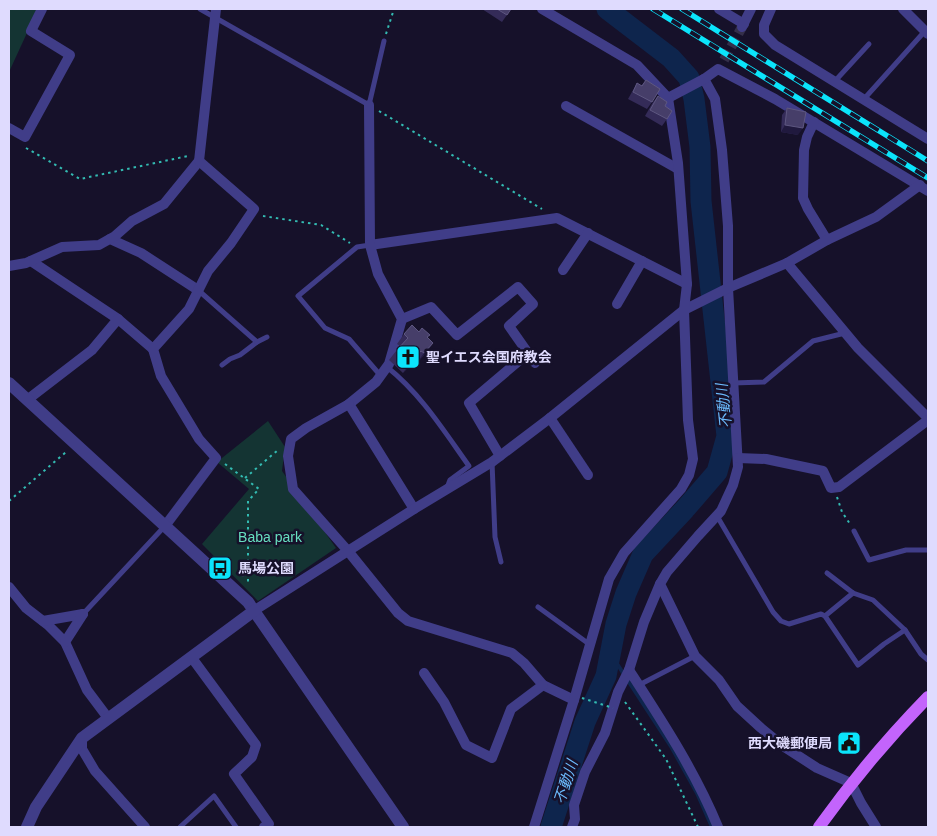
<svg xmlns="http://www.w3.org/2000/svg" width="937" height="836" font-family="Arial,'Noto Sans JP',sans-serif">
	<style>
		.green { fill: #143433 }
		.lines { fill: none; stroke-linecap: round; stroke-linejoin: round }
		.stream { stroke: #0e254d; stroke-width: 4 }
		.river { stroke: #0e254d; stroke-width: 21 }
		.minor-tunnel { stroke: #342f4a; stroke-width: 10; stroke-dasharray: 10 5; stroke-linecap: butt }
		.path { stroke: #33bbb2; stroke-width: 2; stroke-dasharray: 2.5 4; stroke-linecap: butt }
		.service { stroke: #403d88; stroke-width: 5 }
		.minor { stroke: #403d88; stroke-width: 10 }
		.tertiary { stroke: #403d88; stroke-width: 12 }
		.primary { stroke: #c364fc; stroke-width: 12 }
		.rail-casing { stroke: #0be4fb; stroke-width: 5.5 }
		.rail { stroke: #16112a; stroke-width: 4; stroke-dasharray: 11; stroke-linecap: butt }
		.path-bridge { stroke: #33bbb2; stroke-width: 2; stroke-dasharray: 2.5 4; stroke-linecap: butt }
		.wall { fill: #342b58 }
		.shaded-wall { fill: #20193e }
		.building { fill: #463e69; stroke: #5e5781 }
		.labels { text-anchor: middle; stroke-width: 5; stroke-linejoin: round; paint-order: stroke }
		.poi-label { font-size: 14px; font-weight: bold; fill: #dfdbfe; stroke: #16112a; text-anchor: start }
		.park-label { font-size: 14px; fill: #67dfc0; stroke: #16112a }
		.water-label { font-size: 15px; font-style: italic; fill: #6bbafc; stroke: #16112a }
	</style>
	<rect width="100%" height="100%" fill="#16112a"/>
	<g class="green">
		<polygon points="9,9 38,9 9,72"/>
		<polygon points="268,421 285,447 282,471 336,548 258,601 202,544 249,489 217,462"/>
	</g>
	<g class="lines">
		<polyline class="stream" points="610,653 672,748 697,793 712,827"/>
		<polyline class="river" points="551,827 585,722 606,676 616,624 626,593 643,554 685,509 717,472 727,436 701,201 700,147 694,99 689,78 671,58 607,9"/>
		<polyline class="minor-tunnel" points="724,60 742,27"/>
		<g class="path">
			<polyline points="386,34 394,9"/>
			<polyline points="379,111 542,209"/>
			<polyline points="26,148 80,179 188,156"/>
			<polyline points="263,216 321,225 350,243"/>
			<polyline points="225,464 259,489 248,501 248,585"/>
			<polyline points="245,478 278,450"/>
			<polyline points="837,497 842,512 850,524"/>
			<polyline points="9,501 66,452"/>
			<polyline points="625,702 666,759 698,827"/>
		</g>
		<g class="service">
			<polyline points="200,9 369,105 384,41"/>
			<polyline points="835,81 869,44"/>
			<polyline points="864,99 925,31"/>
			<polyline points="370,245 357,247 298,296 325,328 349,339 380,375"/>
			<polyline points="198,290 257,342 240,355 230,359 222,365"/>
			<polyline points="257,342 267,337"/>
			<path d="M387,367C421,394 444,431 469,466L450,480L447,488"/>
			<polyline points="733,383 764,382 813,341 845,333"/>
			<polyline points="492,462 495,537 501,562"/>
			<polyline points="717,516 773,612 781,621 789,624 821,614 825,616"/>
			<polyline points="854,531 869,560 906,550 928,550"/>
			<polyline points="827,573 853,593 873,600 905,630 921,654 928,660"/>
			<polyline points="853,593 825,616 858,665 884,644 905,630"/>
			<polyline points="538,607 589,644"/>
			<polyline points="83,614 164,527"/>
			<polyline points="639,685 695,656"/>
			<polyline points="180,827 214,796 236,827"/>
		</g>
		<g class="minor">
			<polyline points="719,9 744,24"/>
			<polyline points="771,9 764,25 764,34 775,45 928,139"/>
			<polyline points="903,9 928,34"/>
			<polyline points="742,27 751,9"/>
			<polyline points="704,79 715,99 722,150 728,226 728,288 738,467 733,485 721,511 698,536 667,572 660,584 695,656 719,680 737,706 761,728 783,746 817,768 851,783 861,803 876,827"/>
			<polyline points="668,98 704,79 718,69 775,99 928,191"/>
			<polyline points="369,105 370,245 557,218 687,284"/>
			<polyline points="566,106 678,169"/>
			<polyline points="814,122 807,137 804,150 803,198 808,209 827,240"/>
			<polyline points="9,128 25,137 70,55 31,31 42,9"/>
			<polyline points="110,239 141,253 198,290"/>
			<polyline points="370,245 378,274 402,319 389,364 376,382 349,404 414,509"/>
			<polyline points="31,261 118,319"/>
			<polyline points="787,263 858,348 928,418"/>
			<polyline points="9,266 26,263 62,247 99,245 115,236 132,221 164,204 199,161"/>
			<polyline points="563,270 588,233"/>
			<polyline points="617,304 642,261"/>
			<polyline points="402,319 431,307 457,335 518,287 533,304 509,326 535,363"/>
			<polyline points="27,400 92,350 118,319 153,349"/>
			<polyline points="349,404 306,428 291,439 288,456 293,489 348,551 398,613 408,621 512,653 524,663 543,685 574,700"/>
			<polyline points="550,418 588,475"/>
			<polyline points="500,456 469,403 527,354"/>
			<polyline points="738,458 766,459 823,471 831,488 839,487 928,420"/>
			<polyline points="165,526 216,458 199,439 161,376 153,349 189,309 208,271 231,243 254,209 199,161 216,9"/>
			<polyline points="9,587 26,608 48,625 65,642 87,690 108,718"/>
			<polyline points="255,610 414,509 492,462 550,418 684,310 728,288 787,263 827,240 876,217 920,185"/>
			<polyline points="43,621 83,614"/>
			<polyline points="65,642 83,614"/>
			<polyline points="192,658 256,745 252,757 234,774 269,824 264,827"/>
			<polyline points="629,670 644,622 660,584"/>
			<polyline points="424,673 444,702 466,745 492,758 511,709 543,685"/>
			<polyline points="82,738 82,749 95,771 145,827"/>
			<polyline points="534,827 574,700 609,579 624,553 681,489 689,475 693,459 688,420 684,310 687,284 678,163 668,98 637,65 542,9"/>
			<path d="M572,827L575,819L574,805L585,772L605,733L618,692L629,670C662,721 695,771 718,827"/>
		</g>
		<g class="tertiary">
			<polyline points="9,383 248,602 403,827"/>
			<polyline points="27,827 36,807 82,738 255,610"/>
		</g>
		<path class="primary" d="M819,827C852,781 888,738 928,697"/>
		<g class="rail-casing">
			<g id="rail">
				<polyline points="653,9 928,178"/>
				<polyline points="682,9 928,161"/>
			</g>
		</g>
		<use href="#rail" class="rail"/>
		<polyline class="path-bridge" points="582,698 613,708"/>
	</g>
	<g class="wall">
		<polygon points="482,9 511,9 502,22"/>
		<polygon points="646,80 652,102 647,109 628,99 637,83 641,86"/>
		<polygon points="658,96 665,106 667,119 662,126 645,116 653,102"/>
		<polygon points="787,108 798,135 781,132 782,115"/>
		<polygon points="419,332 428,338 433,343 426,353 417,363 414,361 403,373 389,360 400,346 397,344 404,334"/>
		<polygon points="241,569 250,570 243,577 238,572"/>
	</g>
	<g class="shaded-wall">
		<polygon points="785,125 803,128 798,135 781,132"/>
		<polygon points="433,343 426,353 417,363 424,353"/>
		<polygon points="421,351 414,361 403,373 410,363"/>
	</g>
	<g class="building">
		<polygon points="497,9 511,9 507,15"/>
		<polygon points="646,80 660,89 652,102 633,92 637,83 642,86"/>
		<polygon points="658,96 667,102 665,106 672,111 667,119 650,110"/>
		<polygon points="787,108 806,112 803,128 785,125"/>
		<polygon points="412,325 419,332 422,328 430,335 427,337 433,343 424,353 421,351 410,363 396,351 408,338 404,334"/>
		<polygon points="245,565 250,570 246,574 241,569"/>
	</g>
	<defs>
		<g id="church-square" transform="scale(1.25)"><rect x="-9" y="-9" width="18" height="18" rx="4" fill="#0be4fb" stroke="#16112a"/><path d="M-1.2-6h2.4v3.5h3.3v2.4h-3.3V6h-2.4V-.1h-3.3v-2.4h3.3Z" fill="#111"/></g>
		<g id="bus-square" transform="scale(1.25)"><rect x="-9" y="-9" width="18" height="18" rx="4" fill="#0be4fb" stroke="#16112a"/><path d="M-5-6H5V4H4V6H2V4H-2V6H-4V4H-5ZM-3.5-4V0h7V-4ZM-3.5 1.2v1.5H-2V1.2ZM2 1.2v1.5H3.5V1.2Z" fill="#111"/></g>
		<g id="civic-square" transform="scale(1.25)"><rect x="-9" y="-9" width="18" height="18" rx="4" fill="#0be4fb" stroke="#16112a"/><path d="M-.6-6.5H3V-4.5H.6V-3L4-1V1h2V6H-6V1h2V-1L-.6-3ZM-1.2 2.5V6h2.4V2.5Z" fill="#111"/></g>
	</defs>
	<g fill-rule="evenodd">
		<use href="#church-square" x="408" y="357"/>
		<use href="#bus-square" x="220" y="568"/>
		<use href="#civic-square" x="849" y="743"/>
	</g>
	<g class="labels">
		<g class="poi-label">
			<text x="426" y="362">聖イエス会国府教会</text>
			<text x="238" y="573">馬場公園</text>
			<text x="832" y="748" text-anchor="end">西大磯郵便局</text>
		</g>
		<g class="park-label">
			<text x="270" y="542">Baba park</text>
		</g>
		<g class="water-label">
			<text transform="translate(724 406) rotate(-96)" y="5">不動川</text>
			<text transform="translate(566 782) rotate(-72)" y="5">不動川</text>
		</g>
	</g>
	<rect width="937" height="836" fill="none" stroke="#dfdbfe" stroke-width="20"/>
</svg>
